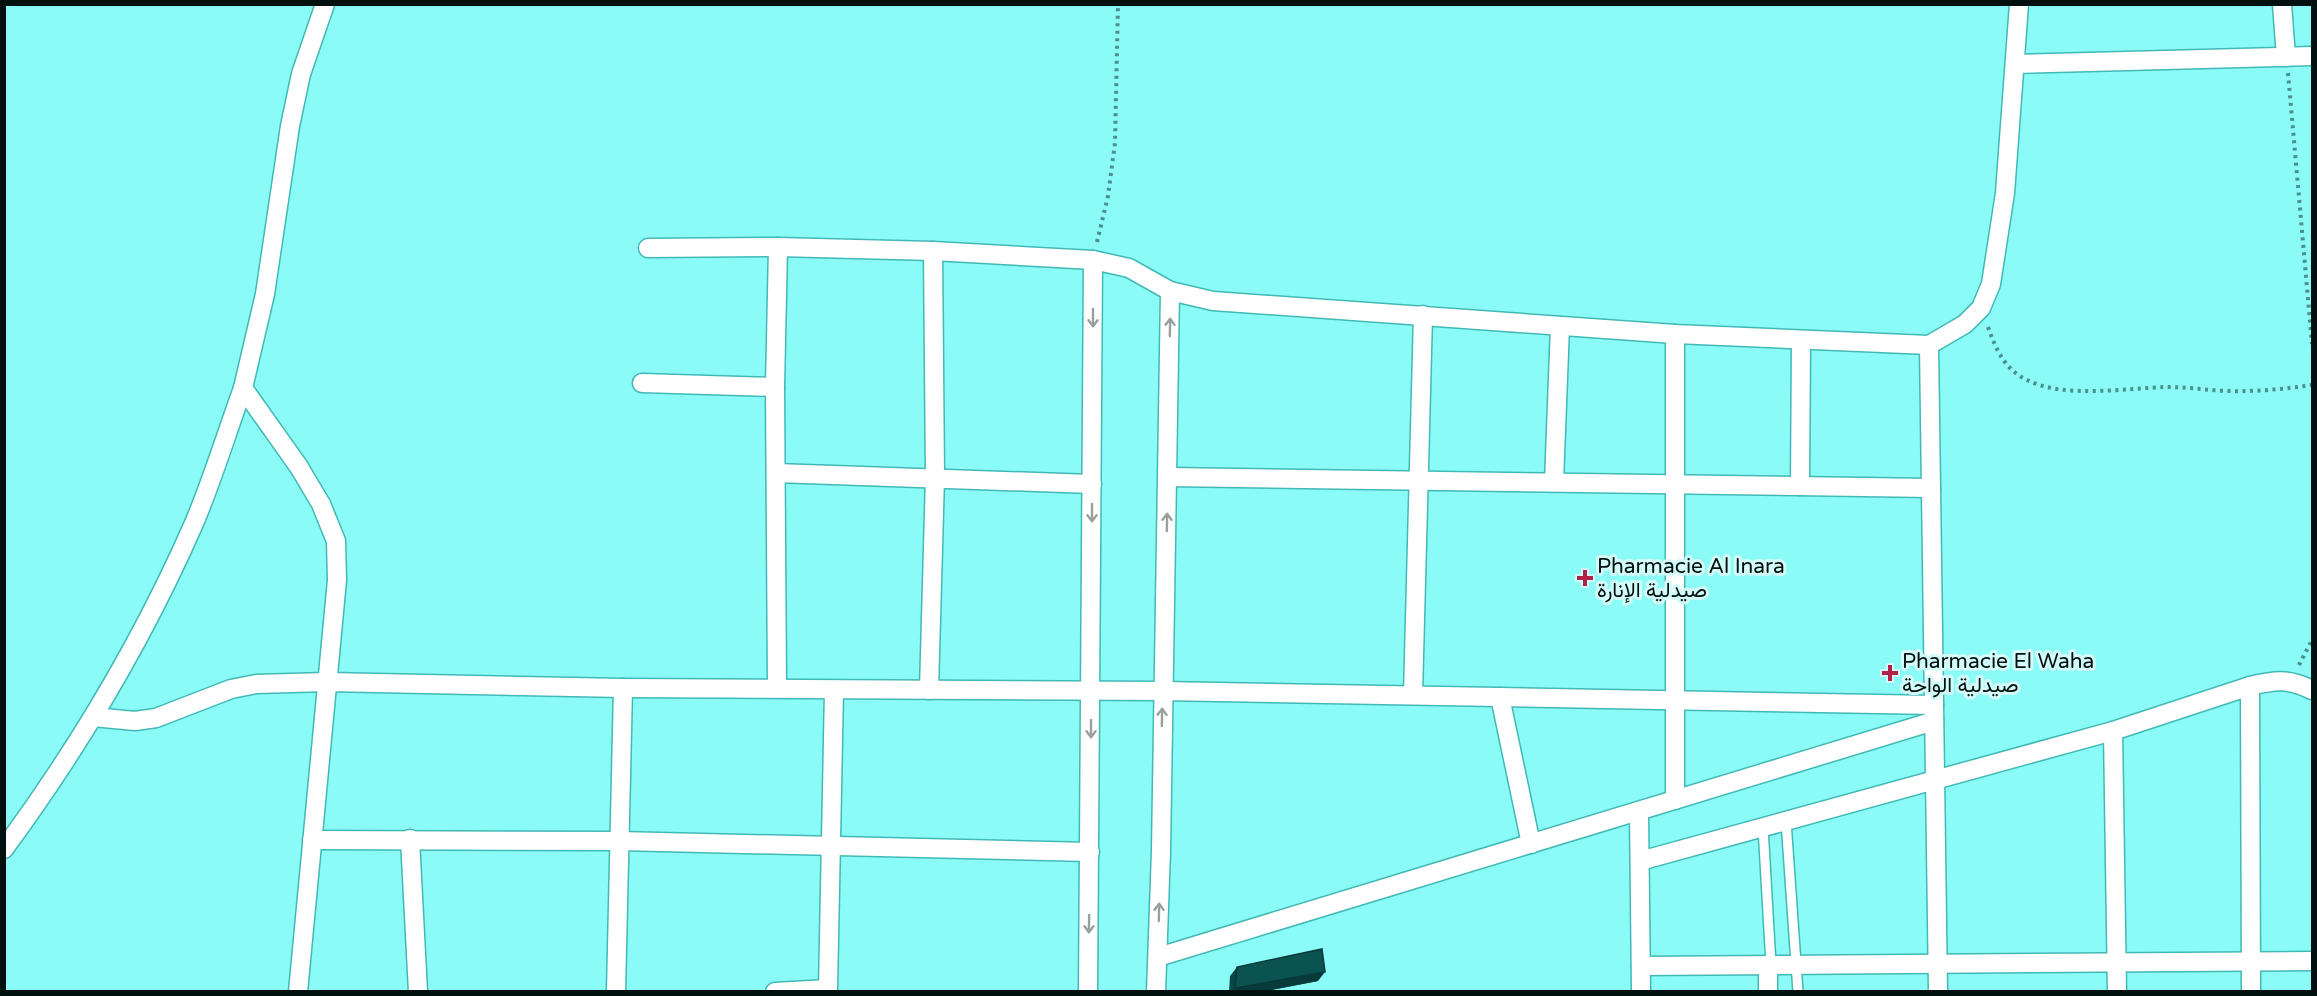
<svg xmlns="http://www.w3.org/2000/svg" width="2317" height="996" font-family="'Varela Round',Vazirmatn,sans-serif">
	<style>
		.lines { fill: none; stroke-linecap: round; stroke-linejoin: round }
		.service-casing { stroke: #42b9b5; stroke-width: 12 }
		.minor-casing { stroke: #42b9b5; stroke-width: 21 }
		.path { stroke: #4b908d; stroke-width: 4; stroke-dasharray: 3 4.5; stroke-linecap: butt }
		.service { stroke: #fff; stroke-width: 9 }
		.minor { stroke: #fff; stroke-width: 18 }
		.wall { fill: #094746 }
		.shaded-wall { fill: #073a39 }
		.building { fill: #0a5351; stroke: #073a39; stroke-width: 1.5 }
		.oneway { stroke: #999f9f }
		.poi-dot { fill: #b22047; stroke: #d3fbf9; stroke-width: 2 }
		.labels { text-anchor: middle; stroke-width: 6; stroke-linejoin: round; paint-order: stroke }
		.poi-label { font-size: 21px; fill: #00100f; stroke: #d3fbf9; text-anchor: start }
	</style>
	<rect width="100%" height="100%" fill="#8afbf6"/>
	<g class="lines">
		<g class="service-casing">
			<g id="service">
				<polyline points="1786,821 1798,992"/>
				<polyline points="1763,827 1771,965"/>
			</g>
		</g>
		<g class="minor-casing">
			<g id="minor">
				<polyline points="2282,4 2286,57"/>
				<polyline points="2016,64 2312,56"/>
				<polyline points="648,248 778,247 933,251 1093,260 1129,268 1170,291 1213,301 1675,334 1929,345 1965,324 1981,308 1991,284 2005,193 2019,4"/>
				<polyline points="1929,345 1938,992"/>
				<polyline points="642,383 775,387"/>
				<polyline points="776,473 1092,484"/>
				<polyline points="1168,477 1931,488"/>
				<polyline points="1554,482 1560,326"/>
				<polyline points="1800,486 1801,340"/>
				<polyline points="2250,686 2251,992"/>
				<polyline points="777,687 775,387 778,247"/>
				<polyline points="929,690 935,477 933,251"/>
				<polyline points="1413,695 1423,315"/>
				<polyline points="1500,697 1531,844"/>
				<polyline points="93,717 135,721 156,718 231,689 256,684 327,682 623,688 1163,691 1934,705"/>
				<polyline points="2113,731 2117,992"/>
				<polyline points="1675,800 1675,334"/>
				<polyline points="1639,811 1641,992"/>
				<polyline points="410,839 418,992"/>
				<polyline points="312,840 619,841 1090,852"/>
				<path d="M4,849C79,747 144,638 195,521C213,478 227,432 243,388"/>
				<path d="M1640,861L2113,731L2250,686C2275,680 2288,678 2312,690"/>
				<polyline points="1158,957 1934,721"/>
				<polyline points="1768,965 1768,992"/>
				<polyline points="1641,966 2312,961"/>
				<polyline points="298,992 337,580 336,541 321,504 299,467 243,388 265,294 290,126 301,74 325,4"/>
				<polyline points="616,992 623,688"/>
				<polyline points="775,992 828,989 834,690"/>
				<polyline points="1088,992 1093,260"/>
				<polyline points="1156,992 1161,851 1170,291"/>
			</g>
		</g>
		<g class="path">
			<polyline points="2288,73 2312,344"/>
			<polyline points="1097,242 1108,196 1115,143 1118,4"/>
			<path d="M1988,327C1996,349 2004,369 2027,380C2065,399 2125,388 2167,387C2187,387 2206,390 2226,391C2255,392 2284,389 2312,385"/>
			<polyline points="2299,665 2312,640"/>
		</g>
		<use href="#service" class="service"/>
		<use href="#minor" class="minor"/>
	</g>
	<polygon class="wall" points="1237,967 1318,981 1261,992 1229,992 1230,976"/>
	<polygon class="shaded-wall" points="1325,972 1318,981 1261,992 1233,992 1235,988"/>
	<polygon class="building" points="1322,949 1325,972 1235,988 1237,967"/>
	<defs><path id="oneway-shaft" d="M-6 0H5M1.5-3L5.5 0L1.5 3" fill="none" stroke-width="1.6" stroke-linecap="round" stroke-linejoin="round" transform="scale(1.5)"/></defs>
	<g class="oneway">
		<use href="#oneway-shaft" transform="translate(1093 318) rotate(90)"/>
		<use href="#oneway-shaft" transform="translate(1170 327) rotate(-89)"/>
		<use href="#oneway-shaft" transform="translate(1092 513) rotate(90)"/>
		<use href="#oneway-shaft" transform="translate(1167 522) rotate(-89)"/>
		<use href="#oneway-shaft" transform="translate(1162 717) rotate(-89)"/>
		<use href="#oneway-shaft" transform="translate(1091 729) rotate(90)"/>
		<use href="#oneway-shaft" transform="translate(1159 912) rotate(-89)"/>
		<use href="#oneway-shaft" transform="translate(1089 924) rotate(91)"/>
	</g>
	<g class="poi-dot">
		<path d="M1582 569h6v6h6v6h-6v6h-6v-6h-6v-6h6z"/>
		<path d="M1887 664h6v6h6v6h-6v6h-6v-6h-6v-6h6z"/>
	</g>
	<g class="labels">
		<g class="poi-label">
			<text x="1597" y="573">Pharmacie Al Inara<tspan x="1597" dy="24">صيدلية الإنارة</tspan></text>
			<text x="1902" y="668">Pharmacie El Waha<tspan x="1902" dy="24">صيدلية الواحة</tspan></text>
		</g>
	</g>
	<rect width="2317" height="996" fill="none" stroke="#00100f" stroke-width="12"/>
</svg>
